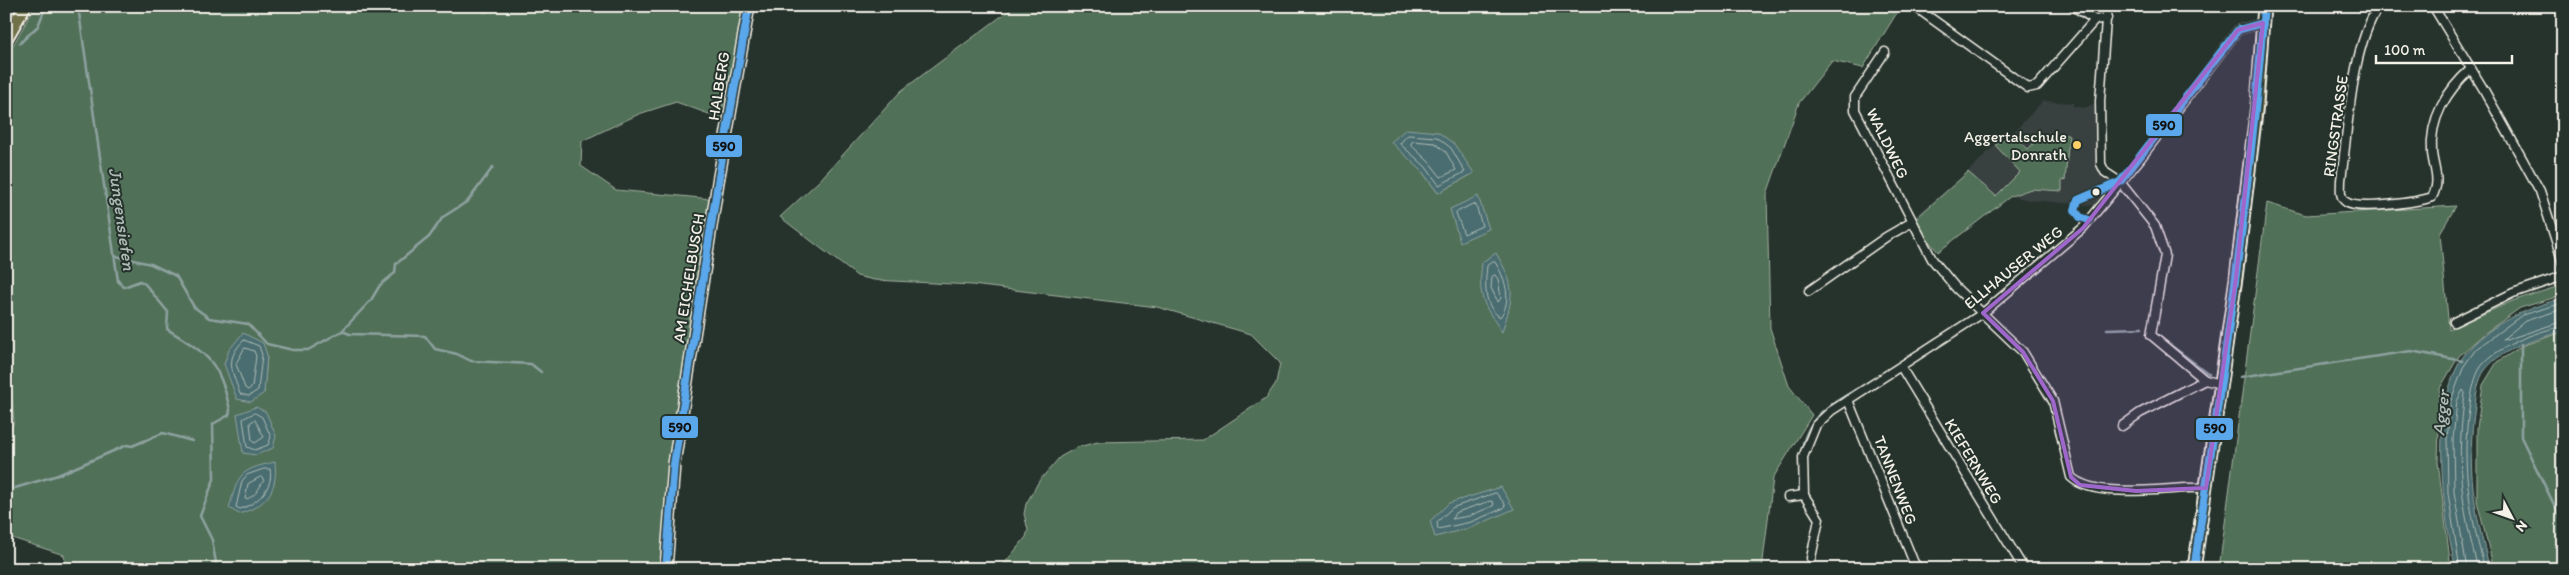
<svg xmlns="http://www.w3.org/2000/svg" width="2569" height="575" font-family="Itim,sans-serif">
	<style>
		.built { fill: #38403f }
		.green { fill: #517058; stroke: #a2b0a0; fill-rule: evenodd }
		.water { fill: #4a6d70; stroke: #8ea2a0 }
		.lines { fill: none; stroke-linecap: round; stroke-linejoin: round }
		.shore { stroke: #b0bcb8; stroke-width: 1 }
		.stream { stroke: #8ea2a0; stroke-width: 2.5 }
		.street-casing { stroke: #f4f1e8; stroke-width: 11 }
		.secondary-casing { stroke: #f4f1e8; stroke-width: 14 }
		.primary-casing { stroke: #f4f1e8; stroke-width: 15 }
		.street { stroke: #26332d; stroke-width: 8 }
		.secondary { stroke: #26332d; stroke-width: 10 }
		.primary { stroke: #6f704a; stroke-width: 11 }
		.bus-1-casing { stroke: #26332d; stroke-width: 11 }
		.bus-1 { stroke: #5aa8eb; stroke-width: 8 }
		.marked { fill: #9f67cb; fill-opacity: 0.2; stroke: #9f67cb; stroke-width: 4; stroke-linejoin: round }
		.poi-dot { fill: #ffd166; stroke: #26332d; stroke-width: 2 }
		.bus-dot { fill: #f4f1e8; stroke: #26332d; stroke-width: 2 }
		.labels { text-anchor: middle; stroke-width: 4; stroke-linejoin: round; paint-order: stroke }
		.street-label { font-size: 16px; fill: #f4f1e8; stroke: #26332d }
		.poi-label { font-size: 16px; fill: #f4f1e8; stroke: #26332d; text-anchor: end }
		.water-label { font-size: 18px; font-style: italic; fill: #b0bcb8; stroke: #26332d }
		.line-badge { stroke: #26332d; stroke-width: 2 }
		.pale-badge-label { font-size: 14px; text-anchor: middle; font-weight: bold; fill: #111 }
	</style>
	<rect width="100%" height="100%" fill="#26332d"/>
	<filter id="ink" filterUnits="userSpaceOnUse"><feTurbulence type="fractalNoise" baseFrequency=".02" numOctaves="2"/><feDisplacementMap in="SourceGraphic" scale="10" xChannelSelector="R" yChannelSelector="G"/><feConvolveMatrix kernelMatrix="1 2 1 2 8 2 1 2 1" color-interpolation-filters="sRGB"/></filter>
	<g filter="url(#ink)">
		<polygon class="built" points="2043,101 2073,103 2073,106 2084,108 2100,101 2101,164 2120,182 2100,206 2029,200 2011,196 1938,252 1913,218 1968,172 1995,145 2012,134"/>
		<g class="green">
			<path d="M35,6H481L484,13L498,6H744L736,53L720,118L676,102L639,114L582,141L581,166L616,190L712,199L668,463L660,569H66L64,555L6,536V439L14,422L8,358V326L6,323V58ZM243,333L267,355L264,393Z"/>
			<path d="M1015,6H1901L1863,68L1832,61L1799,103L1767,194L1770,328L1789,386L1812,415L1773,478L1762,569H996L1004,564L1026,537L1028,530L1024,514L1026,504L1039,481L1060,457L1078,447L1098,442L1203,440L1266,398L1276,383L1280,363L1251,334L1157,307L972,285L874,280L857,276L780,217L819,181L901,91ZM1421,170L1474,173L1438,193Z"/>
			<polygon points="2012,134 2028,149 2039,138 2041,140 2047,134 2069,135 2065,181 2062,180 2062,191 2031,189 2011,196 1938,252 1912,222 1968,172 1996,196 2020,172 1995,145"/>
			<polygon points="2267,203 2306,215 2456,206 2440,233 2449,329 2515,300 2563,285 2563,295 2520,308 2485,333 2459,356 2440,388 2438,462 2451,569 2219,569"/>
			<polygon points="2563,332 2563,569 2494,569 2477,501 2477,428 2483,385 2497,362 2524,345"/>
		</g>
		<g class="water">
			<polygon points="1406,129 1438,132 1454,144 1474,173 1438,193 1421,170 1391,142"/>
			<polygon points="1478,196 1489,229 1460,242 1450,209"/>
			<path d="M1496,253C1516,287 1514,295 1502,332C1482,302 1478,298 1482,262Z"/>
			<path d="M2563,298V331C2536,340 2503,347 2485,370C2478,379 2476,395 2475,407C2466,466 2474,511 2490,569H2456C2442,512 2426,389 2473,345C2500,319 2528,308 2563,298Z"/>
			<polygon points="243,333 263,343 267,355 264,393 251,402 237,399 224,364 229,350"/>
			<polygon points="256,407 266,412 276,436 273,448 256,455 243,453 237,414"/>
			<path d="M275,462C278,491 267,505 239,514L229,508C239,474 238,470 275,462Z"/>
			<polygon points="1501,487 1514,509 1473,527 1435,537 1430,521 1449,503"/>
		</g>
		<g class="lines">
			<g class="shore">
				<polygon points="1408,135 1437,137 1451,148 1465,172 1439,185 1425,166 1400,144"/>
				<polygon points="1413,141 1435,143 1446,152 1456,170 1441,177 1429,162 1411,145"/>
				<polygon points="1473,204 1476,205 1482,226 1464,234 1456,213"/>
				<path d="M1492,262H1495C1505,278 1513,301 1500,317C1483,306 1485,284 1487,266Z"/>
				<polygon points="1495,275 1498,279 1501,298 1498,302 1491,288 1492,277"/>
				<polyline points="2563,309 2525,321 2503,339 2506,340 2563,321"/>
				<path d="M244,340L259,346L262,355L258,390L249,396L240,394C232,370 224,360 244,340Z"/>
				<polygon points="245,348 254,351 256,356 252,387 248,390 245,388 236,364"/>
				<polygon points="255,413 262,417 271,437 268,445 255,450 247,447 243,419"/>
				<polygon points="255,420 264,437 255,443 252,441 250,423"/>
				<path d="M264,469H270C274,488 257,504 240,509L236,507L242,481L247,475Z"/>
				<path d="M261,477L264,480C259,488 255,498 245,499L248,484Z"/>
				<polygon points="1496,493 1505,504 1504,508 1471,522 1438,529 1437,522 1452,508"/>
				<polygon points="1491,501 1494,503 1493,506 1469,516 1452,519 1455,513"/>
				<polyline points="2460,569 2448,493 2447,439 2451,400 2464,366 2476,349 2522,315 2563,303"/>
				<path d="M2467,569L2454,492L2453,439L2457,401L2463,390L2465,393C2456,461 2460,502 2478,569"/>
				<path d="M2485,569C2470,516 2461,465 2469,410C2471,397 2473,382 2479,370C2490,349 2540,329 2563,327"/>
			</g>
			<g class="stream">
				<path d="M82,6L79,13L118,281L124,287L140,281L145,284L168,312L167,329C209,355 219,361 230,410L229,415L213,424L214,479L200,516L212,540L217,569"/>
				<polyline points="20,43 38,26 46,6"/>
				<polyline points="116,256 151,264 176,276 194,307 209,318 248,324 267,344 293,350 308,350 342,331 371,300 380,285 395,273 396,264 429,237 443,217 468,201 493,167"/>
				<polyline points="2107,329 2142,328"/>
				<polyline points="342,331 350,334 425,336 435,349 457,354 471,361 531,364 541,372"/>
				<polyline points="2161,338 2209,374"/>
				<polyline points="2521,344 2521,437 2563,523"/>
				<polyline points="2240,377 2411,351 2463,361"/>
				<polyline points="1867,383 1881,375"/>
				<polyline points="1832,404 1858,388"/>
				<polyline points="15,488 58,475 127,445 132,446 163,433 192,441"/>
				<path d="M1790,493L1799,492C1799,462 1799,432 1823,411"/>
			</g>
			<g class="street-casing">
				<g id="street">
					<polyline points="1914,6 2028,88 2037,86 2095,20 2107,18"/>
					<polyline points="2073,6 2095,20"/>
					<polyline points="2107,6 2100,101 2101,164 2105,172 2120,182 2155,226 2165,255 2151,335 2205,380 2221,384"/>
					<path d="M2379,6C2351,46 2348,131 2341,180C2341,188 2339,197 2346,202C2358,211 2418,202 2432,197C2441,181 2434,170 2432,153C2429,119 2447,90 2471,69"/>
					<polyline points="2433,6 2484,90 2540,191 2563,263"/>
					<path d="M1885,52L1855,97V110L1932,259L1956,288L2023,352L2053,401L2071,477C2097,501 2171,486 2206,488"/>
					<polyline points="1809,291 1886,237 1912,222"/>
					<polyline points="2454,322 2513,293 2563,276"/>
					<polyline points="1901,367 2024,569"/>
					<polyline points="1848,400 1914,563 1920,569"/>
					<polyline points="2122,426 2140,413 2205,380"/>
					<polyline points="1788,497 1804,495"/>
					<polyline points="1811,558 1819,519 1804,495 1803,457 1816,425 1831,411 1983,313 2083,228 2140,159 2238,30 2263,23"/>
				</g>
			</g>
			<g class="secondary-casing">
				<polyline id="secondary" points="666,569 674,464 718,182 749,6"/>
			</g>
			<g class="primary-casing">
				<g id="primary">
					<polyline points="6,39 25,6"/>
					<polyline points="2194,569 2236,278 2257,104 2264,6"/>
				</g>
			</g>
			<use href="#street" class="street"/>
			<use href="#secondary" class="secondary"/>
			<use href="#primary" class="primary"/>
			<g class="bus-1-casing">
				<g id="bus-1">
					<polyline points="2089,220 2080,217 2075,210 2078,200 2120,182 2238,30 2263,23"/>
					<polyline points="666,569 674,464 718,182 749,6"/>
					<path d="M2194,569C2221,382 2251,195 2264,6"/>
				</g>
			</g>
			<use href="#bus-1" class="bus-1"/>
		</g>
	</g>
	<path class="marked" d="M2263,23L2236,278L2206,488L2136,491L2080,485L2071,477L2053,401L2023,352L1983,313L2083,228L2238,30Z"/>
	<circle class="poi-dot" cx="2077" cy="145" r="5"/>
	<circle class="bus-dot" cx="2096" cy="192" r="4.5"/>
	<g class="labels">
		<g class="street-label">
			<text transform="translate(718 86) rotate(-81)" y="6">HALBERG</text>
			<text transform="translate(2335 126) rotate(-82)" y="6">RINGSTRASSE</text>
			<text transform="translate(1888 143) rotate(64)" y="6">WALDWEG</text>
			<text transform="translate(2013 267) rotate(-39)" y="6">ELLHAUSER WEG</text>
			<text transform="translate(688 278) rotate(-81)" y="6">AM EICHELBUSCH</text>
			<text transform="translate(1974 461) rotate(59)" y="6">KIEFERNWEG</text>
			<text transform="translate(1896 480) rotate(69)" y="6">TANNENWEG</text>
		</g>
		<g class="poi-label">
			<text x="2067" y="142">Aggertalschule<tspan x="2067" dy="18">Donrath</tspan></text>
		</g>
		<g class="water-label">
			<text transform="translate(122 219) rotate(82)" y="6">Jungensiefen</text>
			<text transform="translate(2441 413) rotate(-83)" y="6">Agger</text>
		</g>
	</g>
	<g class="line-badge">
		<rect x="2145" y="113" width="38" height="24" rx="5" fill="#5aa8eb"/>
		<rect x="705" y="134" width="38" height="24" rx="5" fill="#5aa8eb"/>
		<rect x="661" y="415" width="38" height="24" rx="5" fill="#5aa8eb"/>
		<rect x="2195" y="417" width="39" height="24" rx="5" fill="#5aa8eb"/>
	</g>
	<g class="pale-badge-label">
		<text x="2164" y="130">590</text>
		<text x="724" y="151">590</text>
		<text x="680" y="432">590</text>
		<text x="2215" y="433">590</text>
	</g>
	<rect width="2569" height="575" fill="none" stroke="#26332d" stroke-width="25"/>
	<rect x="12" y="12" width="2544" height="550" fill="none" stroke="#f4f1e8" stroke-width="2" filter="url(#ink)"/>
	<g transform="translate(2512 518) rotate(131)" stroke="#26332d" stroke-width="4" paint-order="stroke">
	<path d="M0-4L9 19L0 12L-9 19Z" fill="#f4f1e8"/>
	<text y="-8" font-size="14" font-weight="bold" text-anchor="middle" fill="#f4f1e8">N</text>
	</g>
	<path d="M2376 55v8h136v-8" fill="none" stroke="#f4f1e8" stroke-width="2.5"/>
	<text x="2384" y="55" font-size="15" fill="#f4f1e8" stroke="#26332d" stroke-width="4" paint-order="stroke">100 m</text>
</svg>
